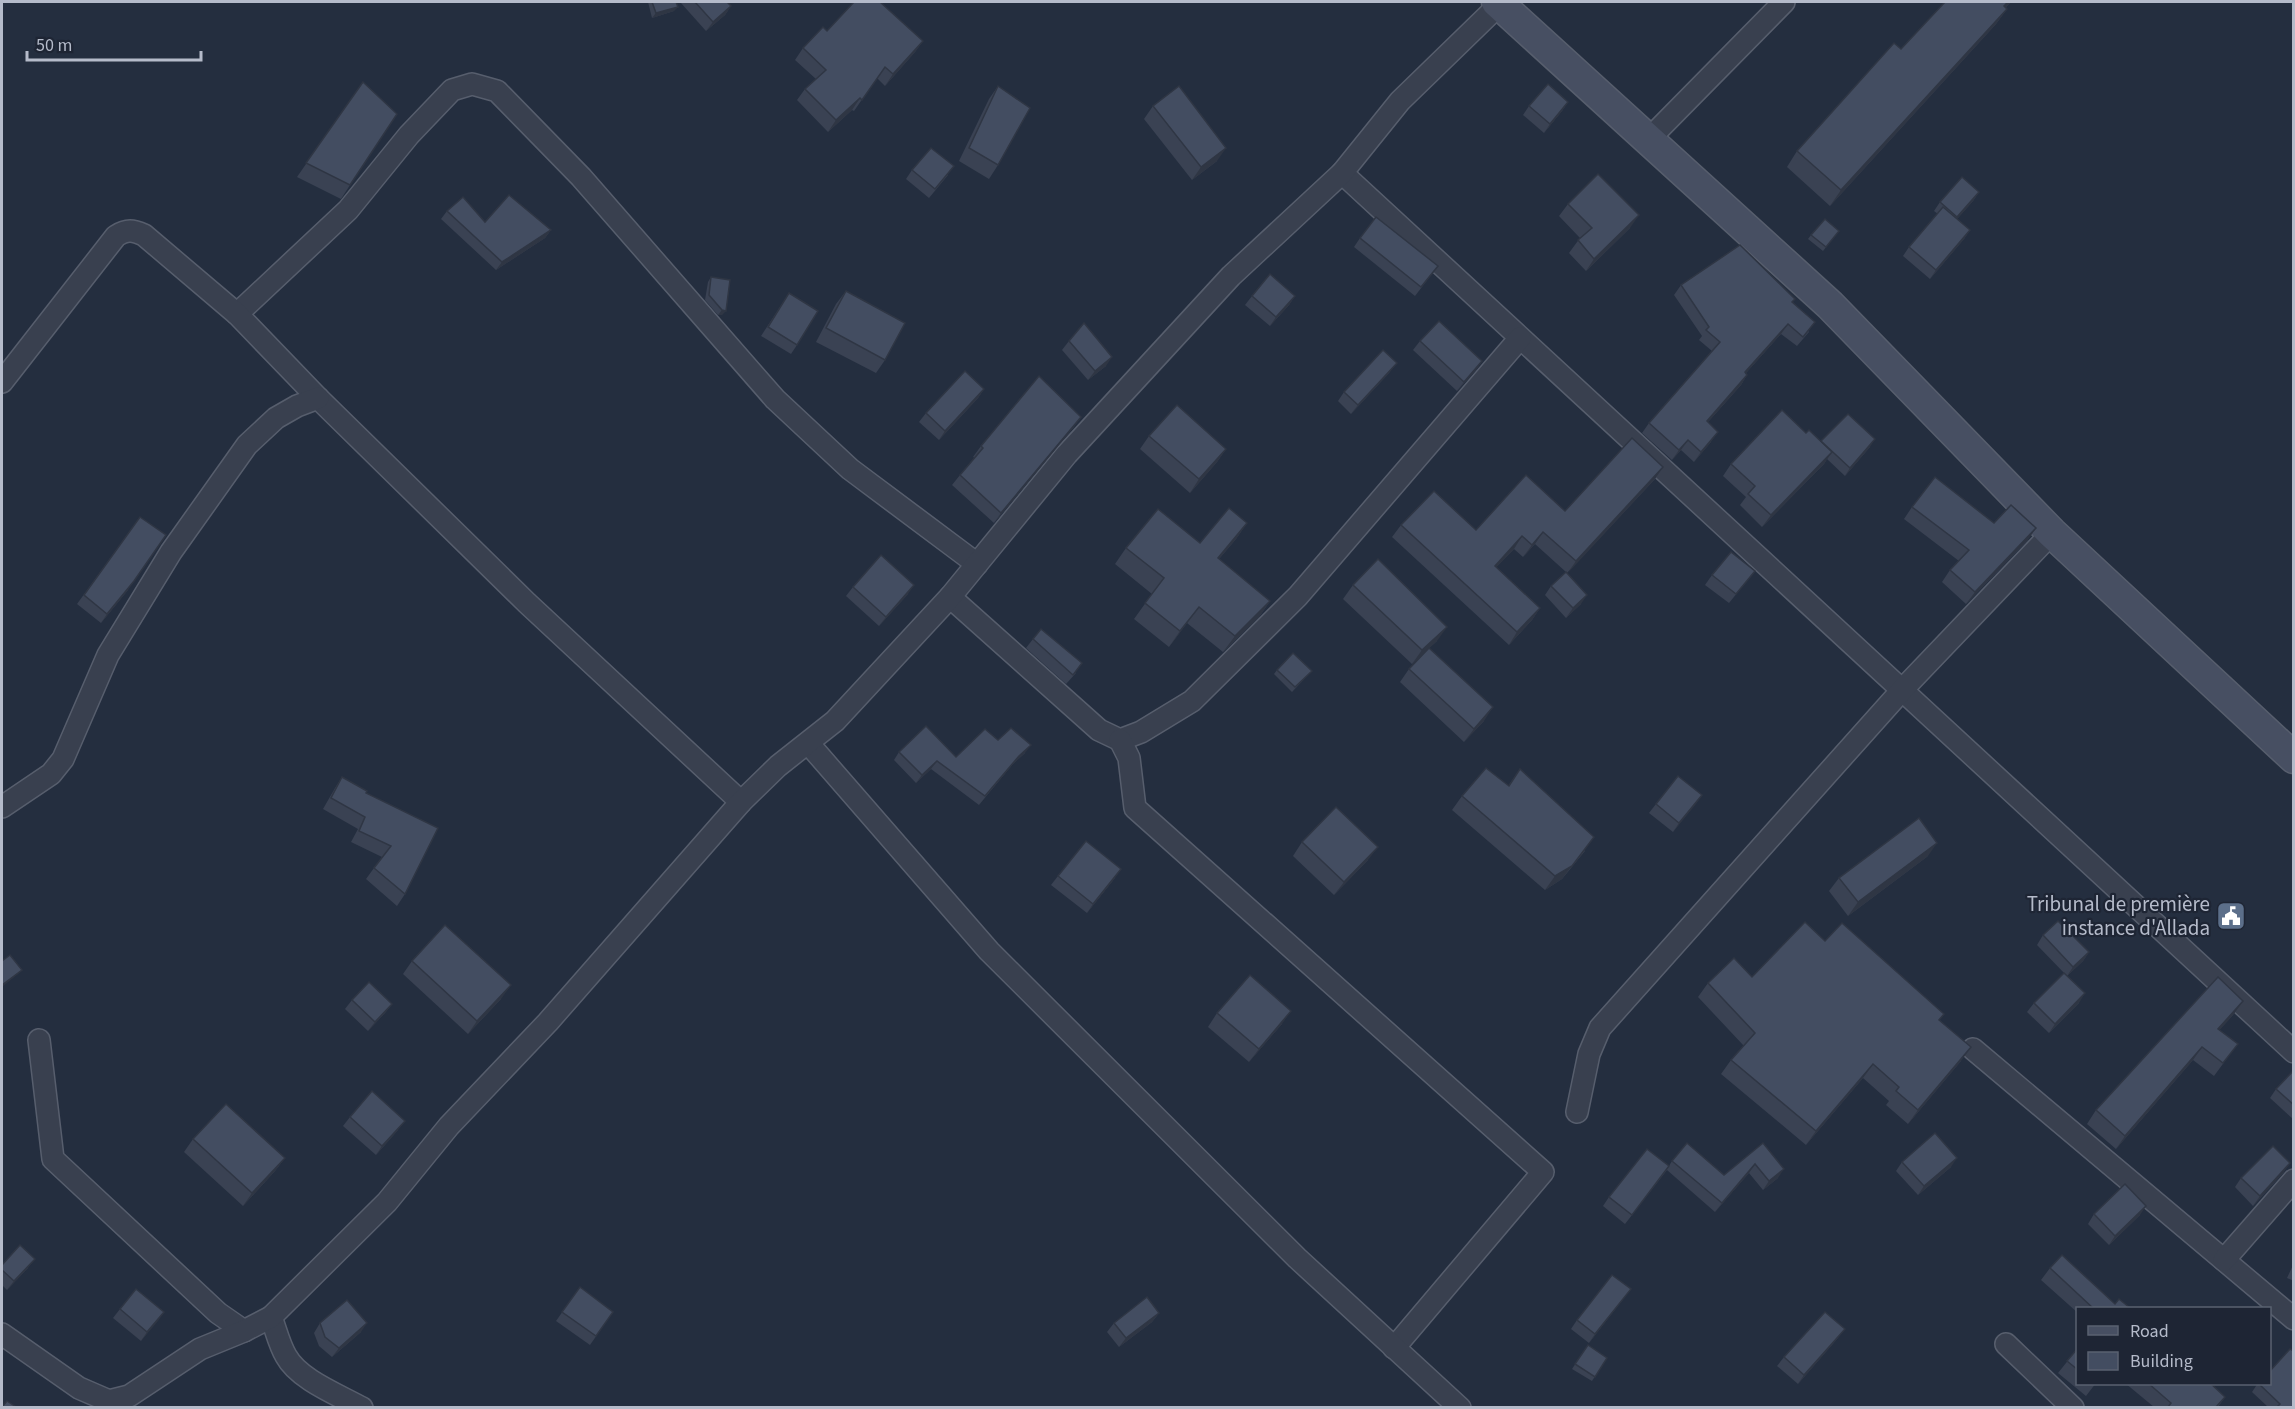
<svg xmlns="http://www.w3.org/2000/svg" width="2295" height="1409" font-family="'Source Sans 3',sans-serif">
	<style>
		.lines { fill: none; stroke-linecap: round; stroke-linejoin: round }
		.street-casing { stroke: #575e6d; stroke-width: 24 }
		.secondary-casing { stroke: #575e6d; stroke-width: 33 }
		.street { stroke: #39404f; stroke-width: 21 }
		.secondary { stroke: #474f62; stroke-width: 30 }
		.wall { fill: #3a4253 }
		.shaded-wall { fill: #2f3644 }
		.building { fill: #434d61; stroke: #2f3644; stroke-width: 1.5 }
		.labels { text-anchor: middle; stroke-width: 4.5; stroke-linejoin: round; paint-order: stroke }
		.poi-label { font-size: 21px; fill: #b5bbca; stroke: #1e2534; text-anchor: end }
	</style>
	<rect width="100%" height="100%" fill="#242e3f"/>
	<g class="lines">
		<g class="street-casing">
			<g id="street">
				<polyline points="1649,139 1784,2"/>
				<polyline points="1342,173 2294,1052"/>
				<polyline points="237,314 348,210 409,135 452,90 472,84 497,91 581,177 775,399 850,469 977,564"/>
				<path d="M2,382L116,236C127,229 133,230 144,235L237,314L318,398L527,603L741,802"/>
				<polyline points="950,597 1099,730 1120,740 1141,732 1192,701 1298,596 1520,338"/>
				<polyline points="1120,740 1129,758 1135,808 1543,1172 1394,1348"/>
				<polyline points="808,743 989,951 1297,1258 1460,1408"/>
				<polyline points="2,807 51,774 63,759 108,655 171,552 247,445 276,418 297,406 318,398"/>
				<polyline points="39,1040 53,1159 218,1313 244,1331"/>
				<polyline points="1973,1049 2294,1319"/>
				<polyline points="1577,1112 1589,1054 1600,1028 1902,690 2052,533"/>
				<polyline points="2224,1260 2294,1180"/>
				<path d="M271,1317C276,1330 279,1344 286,1356C299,1380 339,1395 362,1408"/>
				<polyline points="2,1334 79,1388 109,1401 129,1396 200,1349 244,1331 271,1317 387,1202 449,1126 548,1022 741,802 778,766 835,721 950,597 1067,454 1231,276 1342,173 1400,101 1502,2"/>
				<polyline points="2006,1344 2073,1408"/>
			</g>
		</g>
		<g class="secondary-casing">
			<polyline id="secondary" points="1497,2 1830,305 2052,533 2294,758"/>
		</g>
		<use href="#street" class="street"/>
		<use href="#secondary" class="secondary"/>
	</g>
	<g class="wall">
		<polygon points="648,2 676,2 674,11 652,18"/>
		<polygon points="682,2 727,2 731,6 725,15 706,31 681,3"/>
		<polygon points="1945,2 2011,2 2006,7 2007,9 1996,24 1830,206 1787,167 1797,151 1901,49"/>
		<polygon points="827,31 923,41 915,52 885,86 877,78 854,111 852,110 828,132 797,100 805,89 816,79 795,60 803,48"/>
		<polygon points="363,82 350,185 341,199 297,177"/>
		<polygon points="998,86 998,165 989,179 959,161 989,99"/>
		<polygon points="1568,102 1562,111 1544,133 1523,115 1529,106"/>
		<polygon points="1153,106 1217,161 1192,180 1144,119"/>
		<polygon points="912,170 948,175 929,198 906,179"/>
		<polygon points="1979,192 1973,201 1957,219 1970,230 1964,239 1930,279 1903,256 1909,247 1938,214 1934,211 1940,202"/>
		<polygon points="1568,204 1630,228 1586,271 1569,253 1580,238 1559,216"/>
		<polygon points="447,211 485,222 551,230 545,238 496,270 441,219"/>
		<polygon points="1839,231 1823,251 1808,239 1811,235"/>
		<polygon points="1360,238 1438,266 1415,296 1354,247"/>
		<polygon points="711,277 730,280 722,315 718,315 705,300 708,282"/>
		<polygon points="1681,285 1793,302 1809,332 1797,346 1781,334 1746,373 1747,375 1741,385 1708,422 1711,442 1694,462 1681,450 1672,460 1642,433 1649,423 1712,351 1699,340 1702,336 1674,295"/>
		<polygon points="846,291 885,360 876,373 816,342 836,304"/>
		<polygon points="789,293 797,345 791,354 761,336"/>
		<polygon points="1252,296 1295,296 1289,305 1270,326 1245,305"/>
		<polygon points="1069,341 1106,366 1088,380 1062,350"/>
		<polygon points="1420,341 1482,361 1476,370 1457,391 1413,350"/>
		<polygon points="1390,372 1351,414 1338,401 1344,392"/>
		<polygon points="984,389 978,398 939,440 919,422 926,413"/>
		<polygon points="1081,417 1073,428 994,523 952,485 960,475 975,458 973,457 981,446"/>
		<polygon points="1806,433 1821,441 1870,447 1845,476 1827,459 1824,464 1762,527 1740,505 1746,497 1723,476 1731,464"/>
		<polygon points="1149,436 1226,449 1217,462 1190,493 1140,449"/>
		<polygon points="1663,467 1655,479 1567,573 1581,604 1566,618 1545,595 1551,586 1566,572 1535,544 1523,557 1514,549 1496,567 1540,608 1532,620 1509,645 1392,537 1401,525 1476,530 1565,511"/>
		<polygon points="1912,507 1994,523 2028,540 1966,604 1942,582 1950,570 1959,561 1904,519"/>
		<polygon points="140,517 128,590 101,623 77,604"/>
		<polygon points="1247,523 1236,539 1219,559 1270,601 1259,617 1223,652 1187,623 1169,647 1134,619 1152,594 1115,564 1126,548 1200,543"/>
		<polygon points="1755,571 1729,603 1705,585 1712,575"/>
		<polygon points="1353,585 1437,641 1429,648 1484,721 1464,742 1400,682 1409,669 1422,655 1412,664 1343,599"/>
		<polygon points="853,587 908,594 879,626 846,596"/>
		<polygon points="1033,639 1076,673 1066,684 1026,648"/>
		<polygon points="1277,670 1308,675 1292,692 1274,674"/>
		<polygon points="998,740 1025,753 1013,764 979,805 931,769 916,783 894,760 899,752 956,757"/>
		<polygon points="1520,769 1585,851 1562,879 1545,890 1452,810 1462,796 1508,786"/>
		<polygon points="342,777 366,793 438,828 405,894 397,906 366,879 382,857 351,842 358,829 323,809 335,788"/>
		<polygon points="1702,795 1673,832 1649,813 1656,804"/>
		<polygon points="1302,842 1368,860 1334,895 1293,856"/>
		<polygon points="1928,856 1848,916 1829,891 1839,878"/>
		<polygon points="1058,876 1115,878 1087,913 1051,885"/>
		<polygon points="2043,935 2089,952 2083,961 2067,976 2037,945"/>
		<polygon points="1825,941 1940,1020 1961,1061 1908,1124 1886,1105 1889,1101 1863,1078 1806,1145 1721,1074 1731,1060 1744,1046 1698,997 1708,983 1752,977"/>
		<polygon points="412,961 501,999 468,1034 403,974"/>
		<polygon points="352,1000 392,1004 385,1013 368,1031 345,1009"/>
		<polygon points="2034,1003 2079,1003 2049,1033 2027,1012"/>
		<polygon points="1217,1013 1282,1024 1249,1062 1208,1027"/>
		<polygon points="2234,1014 2219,1030 2228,1057 2214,1076 2193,1060 2116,1149 2087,1124 2096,1110"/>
		<polygon points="2294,1070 2294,1120 2270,1098 2276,1089"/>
		<polygon points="350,1117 398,1130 376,1155 343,1126"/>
		<polygon points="193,1139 285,1158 275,1171 243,1206 184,1152"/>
		<polygon points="1763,1143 1778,1178 1763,1190 1749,1173 1715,1212 1667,1170 1625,1224 1603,1206 1609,1197 1669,1166 1672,1161 1724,1175"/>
		<polygon points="1902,1162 1951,1167 1918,1195 1896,1171"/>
		<polygon points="2284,1172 2253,1206 2235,1187 2241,1178"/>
		<polygon points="2094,1214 2140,1215 2109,1245 2088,1224"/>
		<polygon points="2294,1263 2294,1281 2287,1278"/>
		<polygon points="2,1265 28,1268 7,1290 2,1285"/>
		<polygon points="2050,1268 2115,1304 2130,1308 2078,1308 2078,1313 2041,1280"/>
		<polygon points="580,1287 613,1312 590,1345 556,1321"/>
		<polygon points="1624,1298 1589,1343 1571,1329 1577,1320"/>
		<polygon points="120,1309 164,1312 141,1341 113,1318"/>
		<polygon points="1159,1313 1152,1322 1119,1347 1107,1332 1114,1323"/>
		<polygon points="320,1323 361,1332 332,1357 319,1346 314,1333"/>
		<polygon points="1838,1338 1798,1384 1777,1366 1784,1357"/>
		<polygon points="1588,1345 1607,1358 1592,1381 1572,1369"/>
		<polygon points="2078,1348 2078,1383 2096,1383 2086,1396 2058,1373"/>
		<polygon points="2125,1383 2210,1383 2225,1397 2218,1407 2154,1407"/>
		<polygon points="2258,1383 2294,1407 2268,1407 2252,1392"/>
	</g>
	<g class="shaded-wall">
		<polygon points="2008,2 2011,2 1993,21 2004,6"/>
		<polygon points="731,6 725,15 706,31 713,22"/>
		<polygon points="678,7 674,11 652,18 656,13"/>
		<polygon points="2007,9 1996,24 1830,206 1841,190"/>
		<polygon points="923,41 915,52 885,86 893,74"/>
		<polygon points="860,98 852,110 828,132 836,120"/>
		<polygon points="1568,102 1562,111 1544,133 1550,124"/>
		<polygon points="1226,148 1217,161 1192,180 1201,167"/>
		<polygon points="1979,192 1973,201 1951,226 1957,217"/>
		<polygon points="1639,215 1630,228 1586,271 1594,259"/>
		<polygon points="551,230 545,238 496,270 502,262"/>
		<polygon points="1970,230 1964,239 1930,279 1936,270"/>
		<polygon points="1295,296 1289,305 1270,326 1276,317"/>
		<polygon points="722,310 726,311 722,315 718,315"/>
		<polygon points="1788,324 1781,334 1738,382 1745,372"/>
		<polygon points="1112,357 1106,366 1088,380 1095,371"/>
		<polygon points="1482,361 1476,370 1457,391 1464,382"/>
		<polygon points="1397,363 1390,372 1351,414 1358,405"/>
		<polygon points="1747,375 1741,385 1700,431 1707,421"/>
		<polygon points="984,389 978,398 939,440 945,431"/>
		<polygon points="1081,417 1073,428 994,523 1001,513"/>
		<polygon points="1718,432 1711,442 1694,462 1701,452"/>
		<polygon points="1875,439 1870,447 1845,476 1850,468"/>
		<polygon points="1688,440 1681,450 1672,460 1679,450"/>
		<polygon points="1226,449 1217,462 1190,493 1199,479"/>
		<polygon points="1832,452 1824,464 1762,527 1771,515"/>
		<polygon points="1663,467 1655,479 1567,574 1576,561"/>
		<polygon points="1247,523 1236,539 1206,574 1218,558"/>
		<polygon points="2036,528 2028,540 1966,604 1975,592"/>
		<polygon points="1543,532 1535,544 1523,557 1532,545"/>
		<polygon points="1522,536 1514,549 1486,578 1495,566"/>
		<polygon points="134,581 128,590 101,623 107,614"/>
		<polygon points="914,585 908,594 879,626 886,617"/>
		<polygon points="1587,595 1581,604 1566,618 1573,608"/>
		<polygon points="1270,601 1259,617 1223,652 1235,636"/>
		<polygon points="1199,607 1169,647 1180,631"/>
		<polygon points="1540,608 1532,620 1509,645 1517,632"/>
		<polygon points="1447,627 1437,641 1412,664 1422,650"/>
		<polygon points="1493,707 1484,721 1464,742 1474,729"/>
		<polygon points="1031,745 1025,753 1013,764 979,805 1019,756"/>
		<polygon points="937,761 931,769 916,783 922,775"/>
		<polygon points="1702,795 1696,804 1673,832 1679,823"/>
		<polygon points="1594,837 1562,879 1545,890 1555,876"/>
		<polygon points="1937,843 1928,856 1848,916 1858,902"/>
		<polygon points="1378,847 1368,860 1334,895 1344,882"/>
		<polygon points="1121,869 1115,878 1087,913 1093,904"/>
		<polygon points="2089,952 2083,961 2067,976 2073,967"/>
		<polygon points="22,970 18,974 2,987 2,985"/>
		<polygon points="511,985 501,999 468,1034 477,1021"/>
		<polygon points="2085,993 2079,1003 2049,1033 2055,1024"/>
		<polygon points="2243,1001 2234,1014 2208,1043 2218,1029"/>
		<polygon points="392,1004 385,1013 368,1031 375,1022"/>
		<polygon points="1291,1011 1282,1024 1249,1062 1259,1049"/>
		<polygon points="1971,1047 1961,1061 1908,1124 1918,1110"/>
		<polygon points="2202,1047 2193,1060 2116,1149 2125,1136"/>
		<polygon points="1873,1064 1863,1078 1806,1145 1816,1131"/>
		<polygon points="405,1121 398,1130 376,1155 382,1146"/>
		<polygon points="285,1158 275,1171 243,1206 252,1193"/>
		<polygon points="1957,1158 1951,1167 1918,1195 1924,1186"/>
		<polygon points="2290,1163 2284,1172 2253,1206 2260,1196"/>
		<polygon points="1755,1164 1749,1173 1715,1212 1722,1203"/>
		<polygon points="1784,1169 1778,1178 1763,1190 1769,1181"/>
		<polygon points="2146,1206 2140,1215 2109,1245 2115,1236"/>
		<polygon points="35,1259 28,1268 7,1290 14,1281"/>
		<polygon points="1631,1289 1589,1343 1595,1334"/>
		<polygon points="164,1312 158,1321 141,1341 147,1332"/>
		<polygon points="1159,1313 1152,1322 1119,1347 1126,1338"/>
		<polygon points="367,1323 361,1332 332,1357 339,1348"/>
		<polygon points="1845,1329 1838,1338 1798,1384 1804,1375"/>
	</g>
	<g class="building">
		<polygon points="652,2 676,2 678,7 656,13"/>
		<polygon points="695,2 727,2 731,6 713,22"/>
		<polygon points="854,2 880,2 923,41 893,74 885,67 862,100 860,98 836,120 805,89 826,70 803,48 823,27 827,31"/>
		<polygon points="1945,2 2008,2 2004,6 2007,9 1841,190 1797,151 1894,43 1901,49"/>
		<polygon points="363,82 397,114 350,185 306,163"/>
		<polygon points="1548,84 1568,102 1550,124 1529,106"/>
		<polygon points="998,86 1030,108 998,165 969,148"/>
		<polygon points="1179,86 1226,148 1201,167 1153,106"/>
		<polygon points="931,148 954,166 935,189 912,170"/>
		<polygon points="1598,174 1639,215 1594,259 1578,240 1592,228 1568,204"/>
		<polygon points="1962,177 1979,192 1957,217 1940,202"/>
		<polygon points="509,195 551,230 502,262 447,211 463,197 485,222"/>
		<polygon points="1943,207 1970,230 1936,270 1909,247"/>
		<polygon points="1376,217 1438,266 1421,287 1360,238"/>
		<polygon points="1825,219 1839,231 1826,247 1811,235"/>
		<polygon points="1740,245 1795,299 1792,302 1815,322 1803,337 1788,324 1745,372 1747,375 1707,421 1718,432 1701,452 1688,440 1679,450 1649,423 1720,342 1706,330 1709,327 1681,285"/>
		<polygon points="1270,274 1295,296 1276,317 1252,296"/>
		<polygon points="711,277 730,280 726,311 722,310 709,295"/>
		<polygon points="846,291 905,323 885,360 826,328"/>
		<polygon points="789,293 818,311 797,345 768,327"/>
		<polygon points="1439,321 1482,361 1464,382 1420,341"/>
		<polygon points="1084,323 1112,357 1095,371 1069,341"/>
		<polygon points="1383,350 1397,363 1358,405 1344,392"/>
		<polygon points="965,371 984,389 945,431 926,413"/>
		<polygon points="1039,376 1081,417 1001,513 960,475 983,448 981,446"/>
		<polygon points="1177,405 1226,449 1199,479 1149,436"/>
		<polygon points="1782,410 1806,433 1809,430 1832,452 1771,515 1748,494 1755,486 1731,464"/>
		<polygon points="1848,414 1875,439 1850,468 1821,441"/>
		<polygon points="1632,438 1663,467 1576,561 1543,532 1532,545 1522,536 1495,566 1540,608 1517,632 1401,525 1434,491 1476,530 1526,475 1565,511"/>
		<polygon points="1935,477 1994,523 2011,505 2036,528 1975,592 1950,570 1969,550 1912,507"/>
		<polygon points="1229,508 1247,523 1218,558 1270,601 1235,636 1199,607 1180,631 1145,603 1164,578 1126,548 1158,509 1200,543"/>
		<polygon points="140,517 166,535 134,581 107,614 84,595"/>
		<polygon points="1731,552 1755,571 1736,594 1712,575"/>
		<polygon points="881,555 914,585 886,617 853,587"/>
		<polygon points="1378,559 1447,627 1422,650 1353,585"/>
		<polygon points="1566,572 1587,595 1573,608 1551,586"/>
		<polygon points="1041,629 1082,663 1073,675 1033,639"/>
		<polygon points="1429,648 1493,707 1474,729 1409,669"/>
		<polygon points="1293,653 1312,671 1295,687 1277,670"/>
		<polygon points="926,726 956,757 985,729 998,740 1011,728 1031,745 1019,756 985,796 937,761 922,775 899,752"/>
		<polygon points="1486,768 1509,786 1520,769 1594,837 1572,866 1555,876 1462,796"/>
		<polygon points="1678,776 1702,795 1679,823 1656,804"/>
		<polygon points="342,777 367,791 366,793 438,828 405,894 374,868 391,846 359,831 365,817 331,798"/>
		<polygon points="1336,807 1378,847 1344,882 1302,842"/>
		<polygon points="1919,818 1937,843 1858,902 1839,878"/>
		<polygon points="1086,841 1121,869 1093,904 1058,876"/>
		<polygon points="2058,921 2089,952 2073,967 2043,935"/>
		<polygon points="1805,922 1825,941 1842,923 1944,1014 1939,1020 1971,1047 1918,1110 1896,1091 1899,1087 1873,1064 1816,1131 1731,1060 1755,1033 1708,983 1734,958 1752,977"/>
		<polygon points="445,925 511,985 477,1021 412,961"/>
		<polygon points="10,955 22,970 2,985 2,961"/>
		<polygon points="2064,973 2085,993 2055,1024 2034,1003"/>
		<polygon points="1250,975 1291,1011 1259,1049 1217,1013"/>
		<polygon points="2218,977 2243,1001 2218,1029 2238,1044 2223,1063 2202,1047 2125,1136 2096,1110"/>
		<polygon points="369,982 392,1004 375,1022 352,1000"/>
		<polygon points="2294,1070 2294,1105 2276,1089"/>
		<polygon points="372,1091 405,1121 382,1146 350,1117"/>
		<polygon points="226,1104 285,1158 252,1193 193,1139"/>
		<polygon points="1935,1133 1957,1158 1924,1186 1902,1162"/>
		<polygon points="1687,1143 1724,1175 1763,1143 1784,1169 1769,1181 1755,1164 1722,1203 1672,1161"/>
		<polygon points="2273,1146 2290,1163 2260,1196 2241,1178"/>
		<polygon points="1647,1149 1669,1166 1632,1215 1609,1197"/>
		<polygon points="2125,1184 2146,1206 2115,1236 2094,1214"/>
		<polygon points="20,1245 35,1259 14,1281 2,1270 2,1265"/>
		<polygon points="2062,1255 2115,1304 2119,1299 2130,1308 2093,1308 2050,1268"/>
		<polygon points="1612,1275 1631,1289 1595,1334 1577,1320"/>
		<polygon points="580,1287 613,1312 596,1336 562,1312"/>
		<polygon points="136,1289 164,1312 147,1332 120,1309"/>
		<polygon points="1147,1297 1159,1313 1126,1338 1114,1323"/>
		<polygon points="347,1300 367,1323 339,1348 325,1337 320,1323"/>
		<polygon points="1825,1312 1845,1329 1804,1375 1784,1357"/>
		<polygon points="1588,1345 1607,1358 1595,1377 1575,1364"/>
		<polygon points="2078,1348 2078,1370 2067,1361"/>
		<polygon points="2290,1349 2294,1351 2294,1407 2277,1407 2280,1404 2258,1383 2270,1383 2270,1371"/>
		<polygon points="2148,1383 2210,1383 2225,1397 2216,1407 2168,1407 2171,1403"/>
		<polygon points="7,1401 16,1407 2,1407"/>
	</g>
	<defs>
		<g id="civic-square" transform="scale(1.5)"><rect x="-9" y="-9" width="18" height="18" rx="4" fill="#5c6f8a" stroke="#1e2534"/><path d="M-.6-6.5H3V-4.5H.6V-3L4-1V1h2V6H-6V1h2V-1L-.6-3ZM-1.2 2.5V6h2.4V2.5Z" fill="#fff"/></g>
	</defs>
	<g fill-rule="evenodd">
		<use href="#civic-square" x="2231" y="916"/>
	</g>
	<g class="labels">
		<g class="poi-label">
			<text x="2210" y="911">Tribunal de première<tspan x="2210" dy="24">instance d'Allada</tspan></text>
		</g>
	</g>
	<rect width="2295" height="1409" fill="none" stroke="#b5bbca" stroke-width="6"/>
	<rect x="2076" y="1307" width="195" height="78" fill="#1e2534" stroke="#5a6170" stroke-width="1.5"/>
	<rect x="2088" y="1326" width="30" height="9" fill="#474f62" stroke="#5a6170" stroke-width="1.5"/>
	<text x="2130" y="1337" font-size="18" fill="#b5bbca">Road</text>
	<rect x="2088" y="1352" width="30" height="18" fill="#434d61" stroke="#5a6170" stroke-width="1.5"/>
	<text x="2130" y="1367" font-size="18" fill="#b5bbca">Building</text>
	<path d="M27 51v9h174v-9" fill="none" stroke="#b5bbca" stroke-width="3"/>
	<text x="36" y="51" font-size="18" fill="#b5bbca" stroke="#1e2534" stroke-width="4.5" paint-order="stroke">50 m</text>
</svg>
